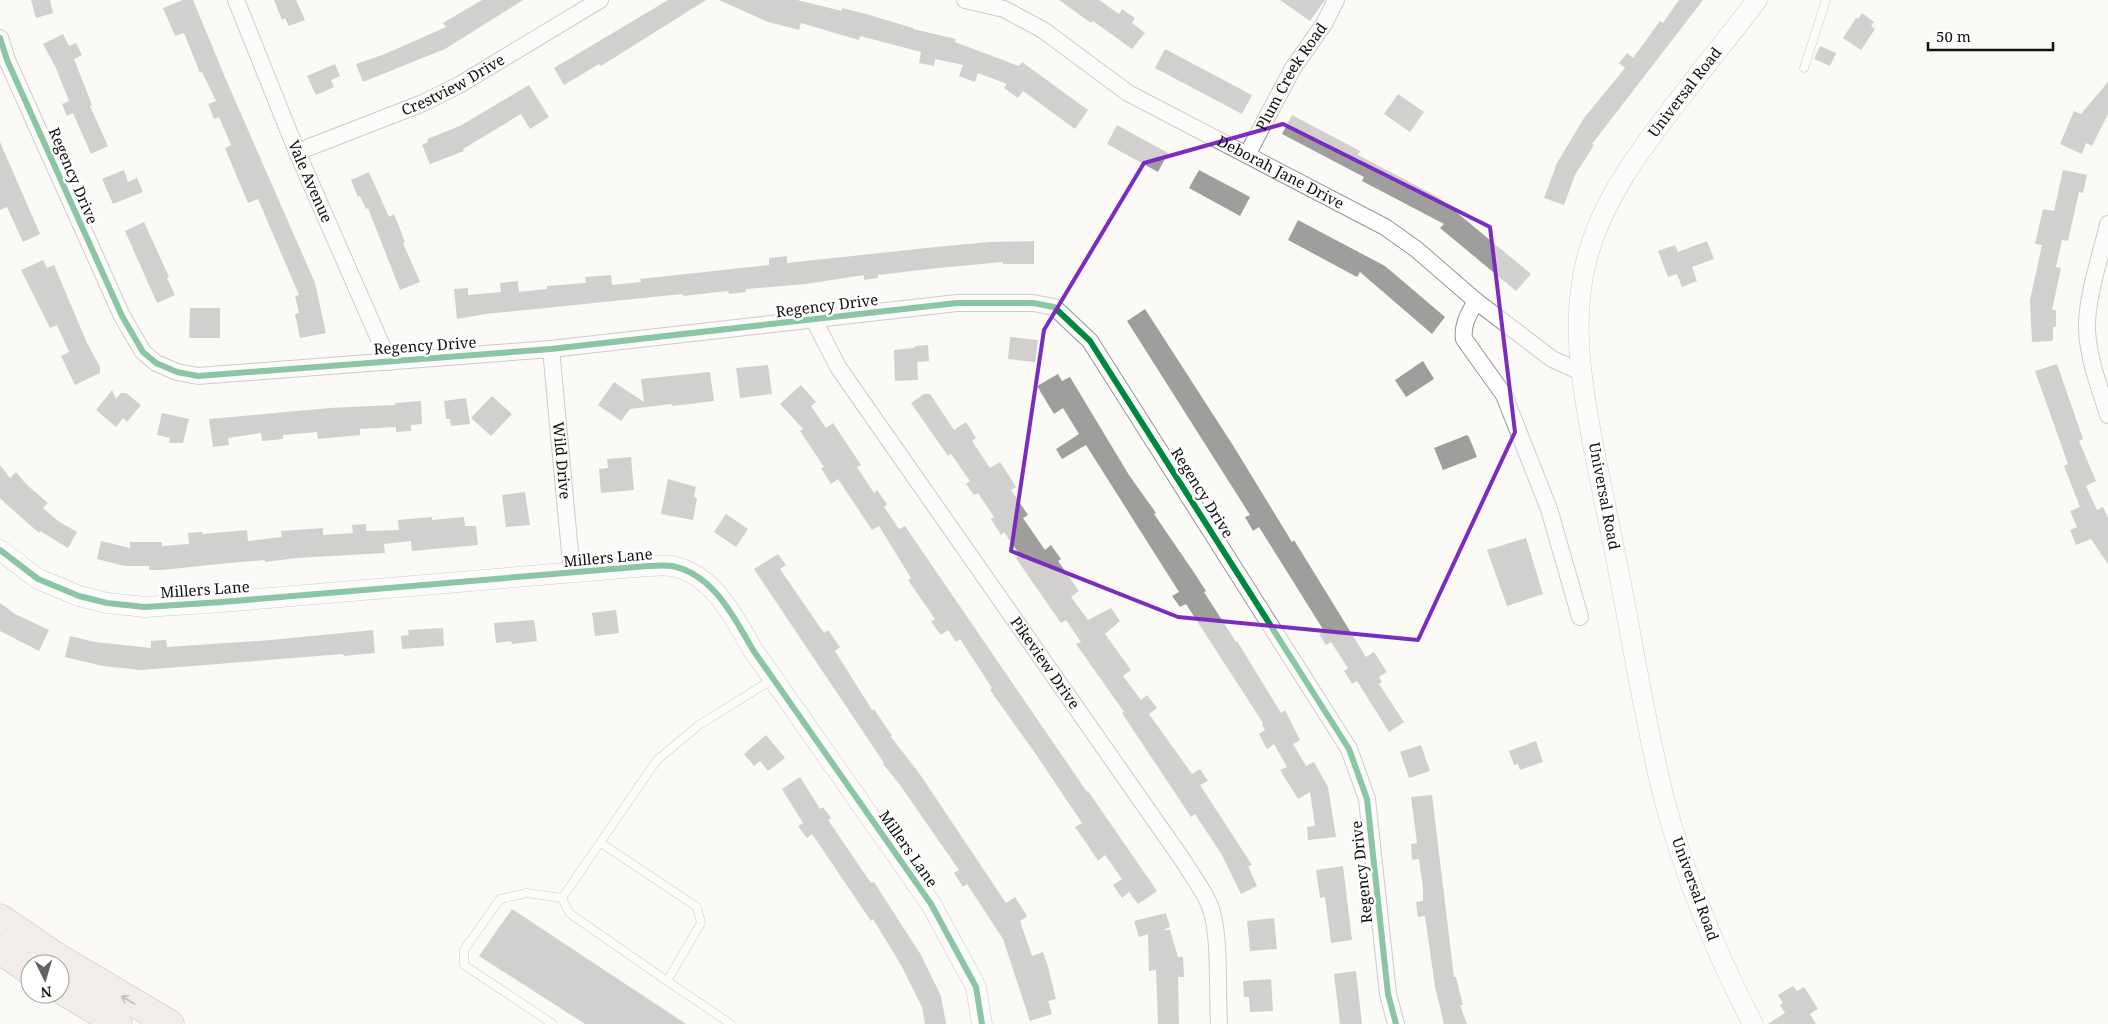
<svg xmlns="http://www.w3.org/2000/svg" width="2108" height="1024" font-family="'Noto Serif',serif">
	<style>
		.building { fill: #a09e9c }
		.lines { fill: none; stroke-linecap: round; stroke-linejoin: round }
		.service-casing { stroke: #969594; stroke-width: 9 }
		.minor-casing { stroke: #969594; stroke-width: 18 }
		.tertiary-casing { stroke: #969594; stroke-width: 21 }
		.motorway-casing { stroke: #848381; stroke-width: 29 }
		.service { stroke: #fffefe; stroke-width: 8 }
		.minor { stroke: #fffefe; stroke-width: 16 }
		.tertiary { stroke: #fffefe; stroke-width: 20 }
		.motorway { stroke: #e9ded8; stroke-width: 28 }
		.cycleway-casing { stroke: #fff; stroke-width: 9 }
		.cycleway { stroke: #00873e; stroke-width: 6 }
		.oneway { stroke: #87817e }
		.marked { fill: none; stroke: #7b2cbf; stroke-width: 4; stroke-linejoin: round }
		.labels { text-anchor: middle; stroke-width: 5; stroke-linejoin: round; paint-order: stroke }
		.street-label { font-size: 15px; fill: #101010; stroke: #fff }
	</style>
	<rect width="100%" height="100%" fill="#fcfaf7"/>
	<g class="building">
		<polygon points="31,0 50,0 53,13 36,18"/>
		<polygon points="183,0 193,0 227,82 315,283 326,333 300,338 295,314 299,313 295,296 299,295 258,199 248,203 225,148 231,145 219,117 214,119 208,104 216,101 202,72 200,73 184,33 175,36 163,8"/>
		<polygon points="274,0 296,0 305,20 289,26 285,18 282,20"/>
		<polygon points="482,0 523,0 445,49 363,82 356,64 385,54 446,27 443,23"/>
		<polygon points="668,0 706,0 601,66 599,64 564,85 554,68"/>
		<polygon points="719,0 797,0 842,11 842,8 866,14 913,28 913,29 956,39 955,42 1019,66 1022,62 1088,110 1075,129 1023,91 1018,98 1004,88 1007,84 978,73 975,82 959,76 963,65 935,59 934,66 919,63 921,52 860,36 859,40 801,23 799,30 768,22"/>
		<polygon points="1059,0 1099,0 1119,14 1122,9 1135,18 1132,23 1145,33 1132,49 1093,21 1091,23"/>
		<polygon points="1280,0 1325,0 1310,21"/>
		<polygon points="1679,0 1703,0 1592,144 1594,145 1575,175 1564,205 1544,198 1557,163 1584,118 1625,68 1619,63 1627,53 1633,58 1660,21 1663,23"/>
		<polygon points="1862,13 1874,22 1871,26 1875,29 1861,50 1843,38 1856,18 1858,19"/>
		<polygon points="63,34 69,46 76,43 82,55 74,59 92,105 90,106 108,146 91,154 73,113 67,116 62,104 69,101 56,68 43,44"/>
		<polygon points="1820,46 1836,53 1830,66 1814,59"/>
		<polygon points="1165,49 1252,95 1242,114 1155,68"/>
		<polygon points="335,64 340,76 331,80 334,87 316,95 307,76"/>
		<polygon points="2108,82 2108,114 2092,146 2086,143 2082,154 2060,144 2074,111 2081,114"/>
		<polygon points="529,85 549,117 530,129 521,114 463,149 464,151 430,164 422,145 428,142 427,139 460,126"/>
		<polygon points="1398,94 1424,112 1410,132 1384,114"/>
		<polygon points="1292,115 1360,151 1358,155 1438,197 1531,274 1516,291 1440,228 1444,224 1362,181 1364,177 1282,134"/>
		<polygon points="1117,125 1168,153 1158,172 1107,144"/>
		<polygon points="0,142 40,234 23,242 7,207 0,210"/>
		<polygon points="124,170 128,182 137,178 143,192 113,204 102,179"/>
		<polygon points="1199,170 1250,197 1240,216 1189,188"/>
		<polygon points="2063,170 2087,175 2083,193 2079,192 2068,241 2062,240 2056,267 2061,268 2052,310 2056,310 2056,327 2053,327 2053,341 2032,342 2030,300 2042,245 2035,244 2043,209 2054,211"/>
		<polygon points="369,172 389,217 394,214 405,242 403,243 420,282 400,290 368,208 366,209 360,196 358,197 351,180"/>
		<polygon points="1298,220 1385,266 1445,317 1432,334 1360,272 1357,277 1288,240"/>
		<polygon points="144,222 169,277 167,278 175,295 157,303 125,231"/>
		<polygon points="1034,241 1034,264 1003,264 1003,262 938,268 878,275 878,278 864,280 864,275 806,284 746,289 746,292 729,294 728,291 683,296 683,294 485,314 457,319 454,289 468,288 468,295 501,292 500,283 518,281 519,292 547,289 547,286 586,283 585,277 611,275 612,285 641,282 640,279 769,265 769,258 787,256 787,263 936,247 989,242"/>
		<polygon points="1707,241 1714,259 1692,267 1697,281 1682,287 1677,274 1668,277 1658,251 1675,245 1678,252"/>
		<polygon points="43,260 47,268 54,265 87,343 100,367 100,373 75,385 61,356 69,352 57,325 50,328 21,270"/>
		<polygon points="190,308 220,308 220,338 189,338"/>
		<polygon points="1145,309 1234,447 1292,542 1294,540 1366,657 1374,652 1387,672 1379,677 1382,682 1379,684 1404,722 1389,732 1357,681 1352,684 1344,671 1348,668 1331,642 1326,645 1319,634 1324,631 1259,527 1253,531 1245,517 1250,515 1127,321"/>
		<polygon points="1010,337 1038,340 1035,362 1008,359"/>
		<polygon points="928,345 929,361 917,362 918,380 895,381 894,350 915,348 915,346"/>
		<polygon points="1423,361 1434,379 1406,397 1395,380"/>
		<polygon points="2057,364 2083,439 2079,441 2096,481 2086,486 2097,510 2103,507 2108,518 2108,564 2091,539 2076,545 2070,530 2077,527 2070,511 2080,507 2064,466 2068,464 2035,371"/>
		<polygon points="768,365 772,394 740,398 736,368"/>
		<polygon points="710,372 714,401 672,406 672,404 630,409 621,421 598,405 614,382 644,402 641,379"/>
		<polygon points="1058,374 1062,381 1070,377 1129,475 1156,513 1154,514 1193,571 1206,591 1204,592 1236,642 1237,641 1281,713 1285,710 1300,740 1293,744 1306,766 1314,762 1328,787 1336,837 1308,840 1307,827 1315,826 1310,792 1298,799 1293,791 1280,770 1287,767 1274,744 1267,749 1259,734 1265,730 1262,724 1263,723 1186,604 1180,607 1172,596 1179,592 1086,445 1062,459 1056,449 1079,434 1063,408 1054,414 1037,386"/>
		<polygon points="801,385 816,402 811,406 826,428 833,423 861,465 857,467 874,493 877,490 887,504 884,507 899,529 905,526 1087,792 1088,791 1157,891 1138,904 1129,892 1122,898 1113,885 1122,879 1105,855 1098,861 1089,847 1075,827 1082,823 1035,753 990,690 992,688 960,639 956,642 948,630 941,635 931,622 935,619 908,580 911,578 879,526 872,530 838,479 831,484 821,468 824,467 800,431 803,429 780,404"/>
		<polygon points="112,390 116,399 121,393 126,393 141,405 127,422 123,418 116,427 96,410"/>
		<polygon points="924,394 930,394 954,430 966,422 976,438 972,441 990,468 1000,462 1016,487 1011,490 1028,515 1023,518 1045,550 1051,545 1061,559 1058,561 1079,591 1071,597 1088,620 1111,608 1120,621 1105,634 1131,670 1123,676 1141,700 1147,695 1157,708 1149,714 1192,774 1200,769 1208,781 1200,785 1252,865 1248,866 1257,886 1241,894 1222,855 1195,814 1191,817 1122,713 1124,712 1076,644 1081,642 1066,620 1061,623 1031,580 1016,558 1020,555 1004,532 1001,535 991,519 994,517 978,493 974,495 966,484 970,481 951,454 948,456 911,403"/>
		<polygon points="492,396 512,414 491,436 471,418"/>
		<polygon points="466,398 470,424 451,426 450,419 446,419 444,401"/>
		<polygon points="421,401 422,424 411,425 411,431 396,432 396,427 360,429 360,435 318,439 317,432 283,435 283,439 262,441 261,433 228,438 229,445 213,447 209,419 329,408 395,405 395,403"/>
		<polygon points="162,413 189,419 183,443 169,443 170,438 157,435"/>
		<polygon points="1467,435 1469,437 1477,457 1443,470 1434,448"/>
		<polygon points="631,457 634,490 601,493 599,469 608,468 607,459"/>
		<polygon points="0,465 10,478 16,472 27,485 48,503 43,508 58,521 77,532 68,548 40,531 39,533 5,503 0,498"/>
		<polygon points="668,479 696,487 694,497 697,498 693,520 661,514"/>
		<polygon points="525,492 530,525 506,527 502,495"/>
		<polygon points="726,514 748,529 736,547 714,532"/>
		<polygon points="432,517 432,520 464,517 465,526 476,526 478,545 412,551 411,541 384,544 385,553 297,558 265,562 265,560 229,563 162,570 149,570 149,566 125,566 97,559 101,541 130,548 130,542 162,542 162,546 189,544 188,533 202,532 203,534 247,530 248,541 282,537 281,531 323,528 323,535 353,533 352,525 366,524 366,531 399,530 398,520"/>
		<polygon points="1526,538 1543,594 1507,606 1487,550"/>
		<polygon points="778,554 786,565 780,569 824,633 828,630 840,647 835,651 872,710 874,709 892,736 891,737 919,773 1006,903 1015,897 1027,916 1020,921 1032,956 1043,952 1048,967 1056,999 1048,1001 1052,1014 1030,1021 1003,939 967,884 963,887 954,873 959,870 900,785 883,764 884,763 754,569"/>
		<polygon points="0,603 15,614 49,630 39,651 0,631"/>
		<polygon points="616,610 619,633 595,636 592,613"/>
		<polygon points="534,620 537,641 512,644 511,641 496,643 494,623"/>
		<polygon points="443,628 444,646 402,649 401,636 409,635 408,630"/>
		<polygon points="373,630 375,653 344,656 343,654 141,670 103,666 65,657 70,636 95,642 151,648 151,641 166,640 167,647 271,640"/>
		<polygon points="766,735 785,758 768,771 760,761 754,766 744,754"/>
		<polygon points="1536,741 1543,762 1520,770 1518,764 1514,765 1509,751"/>
		<polygon points="1421,745 1430,771 1409,778 1400,752"/>
		<polygon points="800,777 820,809 823,807 831,818 828,820 871,883 874,882 921,955 941,996 946,1024 925,1024 922,1007 901,965 873,919 871,921 812,834 807,838 798,826 803,823 782,789"/>
		<polygon points="1432,795 1454,977 1456,977 1463,1005 1460,1005 1467,1024 1444,1024 1435,987 1425,916 1418,917 1416,902 1423,901 1423,888 1419,859 1412,860 1411,844 1417,843 1411,797"/>
		<polygon points="1343,866 1352,940 1331,943 1325,897 1320,898 1316,870"/>
		<polygon points="512,909 686,1024 585,1024 479,956"/>
		<polygon points="1166,913 1170,927 1163,930 1170,930 1178,957 1183,957 1184,977 1178,977 1179,1024 1158,1024 1156,970 1149,971 1148,934 1139,937 1134,921"/>
		<polygon points="1274,918 1277,949 1250,951 1247,921"/>
		<polygon points="1356,971 1362,1024 1340,1024 1334,974"/>
		<polygon points="1271,979 1273,1011 1250,1012 1249,997 1244,997 1243,981"/>
		<polygon points="1793,986 1797,991 1804,987 1818,1009 1810,1014 1816,1024 1768,1024 1785,1013 1780,1005 1783,1003 1778,995"/>
	</g>
	<g class="lines">
		<g class="service-casing">
			<g id="service">
				<polyline points="1804,68 1826,0"/>
				<polyline points="601,843 697,907 701,923 667,981 731,1024"/>
				<polyline points="562,898 569,913 667,981"/>
				<polyline points="553,1024 464,965 464,950 500,899 527,893 562,898 657,760 699,725 773,679"/>
			</g>
		</g>
		<g class="minor-casing">
			<g id="minor">
				<path id="s1" d="M236,0L297,152L389,362"/>
				<path id="s2" d="M965,0L1004,9L1043,30L1128,93L1385,227L1416,249L1476,301L1552,359L1581,372"/>
				<polyline points="0,38 7,60 122,316 143,352 156,363 177,372 198,376 551,349 957,303 1033,303 1054,307 1090,341 1349,749 1367,799 1388,994 1396,1024"/>
				<path id="s3" d="M297,152L423,103L459,85L600,0"/>
				<path id="s4" d="M1247,155L1293,68L1324,24L1336,0"/>
				<path d="M2108,224C2101,255 2086,298 2087,329C2088,359 2100,388 2108,415"/>
				<path d="M1476,301C1469,314 1462,324 1464,339L1504,395L1549,509L1580,617"/>
				<path id="s5" d="M814,320L838,367L1184,862C1194,879 1209,897 1213,916C1220,947 1217,992 1219,1024"/>
				<path id="s6" d="M551,349L572,574"/>
			</g>
		</g>
		<g class="tertiary-casing">
			<g id="tertiary">
				<path d="M0,550L38,579L79,596L107,603L145,607L222,602L648,566C656,566 664,565 672,566C713,574 734,617 753,650L931,904L976,987L982,1024"/>
				<path id="s7" d="M1753,1024C1717,956 1683,872 1664,798C1644,719 1632,638 1616,558C1609,522 1601,486 1594,450C1582,386 1570,321 1587,258C1603,198 1641,149 1678,101C1704,67 1731,34 1757,0"/>
			</g>
		</g>
		<g class="motorway-casing">
			<g id="motorway">
				<polyline points="0,918 57,957 170,1024"/>
				<polyline points="0,950 30,971"/>
				<polyline points="60,989 118,1024"/>
			</g>
		</g>
		<use href="#service" class="service"/>
		<use href="#minor" class="minor"/>
		<use href="#tertiary" class="tertiary"/>
		<use href="#motorway" class="motorway"/>
		<g class="cycleway-casing">
			<g id="cycleway">
				<polyline points="0,38 7,60 122,316 143,352 156,363 177,372 198,376 551,349 957,303 1033,303 1054,307 1090,341 1349,749 1367,799 1388,994 1396,1024"/>
				<path d="M0,550L38,579L79,596L107,603L145,607L222,602L648,566C656,566 664,565 672,566C713,574 734,617 753,650L931,904L976,987L982,1024"/>
			</g>
		</g>
		<use href="#cycleway" class="cycleway"/>
	</g>
	<defs><path id="oneway-shaft" d="M-6 0H5M1.5-3L5.5 0L1.5 3" fill="none" stroke-width="1.6" stroke-linecap="round" stroke-linejoin="round" transform="scale(1.25)"/></defs>
	<use class="oneway" href="#oneway-shaft" transform="translate(128 1000) rotate(-150)"/>
	<path d="M0 0H2108V1024H0ZM1283,124L1490,227L1515,432L1418,640L1178,617L1011,551L1044,330L1144,163Z" fill="#fcfaf7" fill-opacity=".55" fill-rule="evenodd"/>
	<path class="marked" d="M1283,124L1490,227L1515,432L1418,640L1178,617L1011,551L1044,330L1144,163Z"/>
	<g class="labels">
		<g class="street-label">
			<text dy="5" stroke="none"><textPath href="#s4" startOffset="90">Plum Creek Road</textPath></text>
			<text dy="5" stroke="none"><textPath href="#s3" startOffset="170">Crestview Drive</textPath></text>
			<text dy="5" stroke="none"><textPath href="#s7" startOffset="986">Universal Road</textPath></text>
			<text dy="5" stroke="none"><textPath href="#s2" startOffset="362">Deborah Jane Drive</textPath></text>
			<text transform="translate(73 176) rotate(67)" y="5">Regency Drive</text>
			<text dy="5" stroke="none"><textPath href="#s1" startOffset="196">Vale Avenue</textPath></text>
			<text transform="translate(827 306) rotate(-7)" y="5">Regency Drive</text>
			<text transform="translate(425 346) rotate(-4)" y="5">Regency Drive</text>
			<text dy="5" stroke="none"><textPath href="#s6" startOffset="112">Wild Drive</textPath></text>
			<text transform="translate(1202 493) rotate(58)" y="5">Regency Drive</text>
			<text transform="translate(1604 496) rotate(79)" y="5">Universal Road</text>
			<text transform="translate(608 558) rotate(-5)" y="5">Millers Lane</text>
			<text transform="translate(205 590) rotate(-4)" y="5">Millers Lane</text>
			<text dy="5" stroke="none"><textPath href="#s5" startOffset="414">Pikeview Drive</textPath></text>
			<text transform="translate(908 849) rotate(55)" y="5">Millers Lane</text>
			<text transform="translate(1362 872) rotate(-96)" y="5">Regency Drive</text>
			<text transform="translate(1695 889) rotate(70)" y="5">Universal Road</text>
		</g>
	</g>
	<g transform="translate(45 979) rotate(175)"><circle r="24" fill="#ffffff" stroke="#9f9f9f"/>
	<path d="M0-4L9 19L0 12L-9 19Z" fill="#636261"/>
	<text y="-8" font-size="14" font-weight="bold" text-anchor="middle" fill="#101010">N</text>
	</g>
	<path d="M1928 42v8h125v-8" fill="none" stroke="#101010" stroke-width="2.5"/>
	<text x="1936" y="42" font-size="15" fill="#101010" stroke="#ffffff" stroke-width="4" paint-order="stroke">50 m</text>
</svg>
